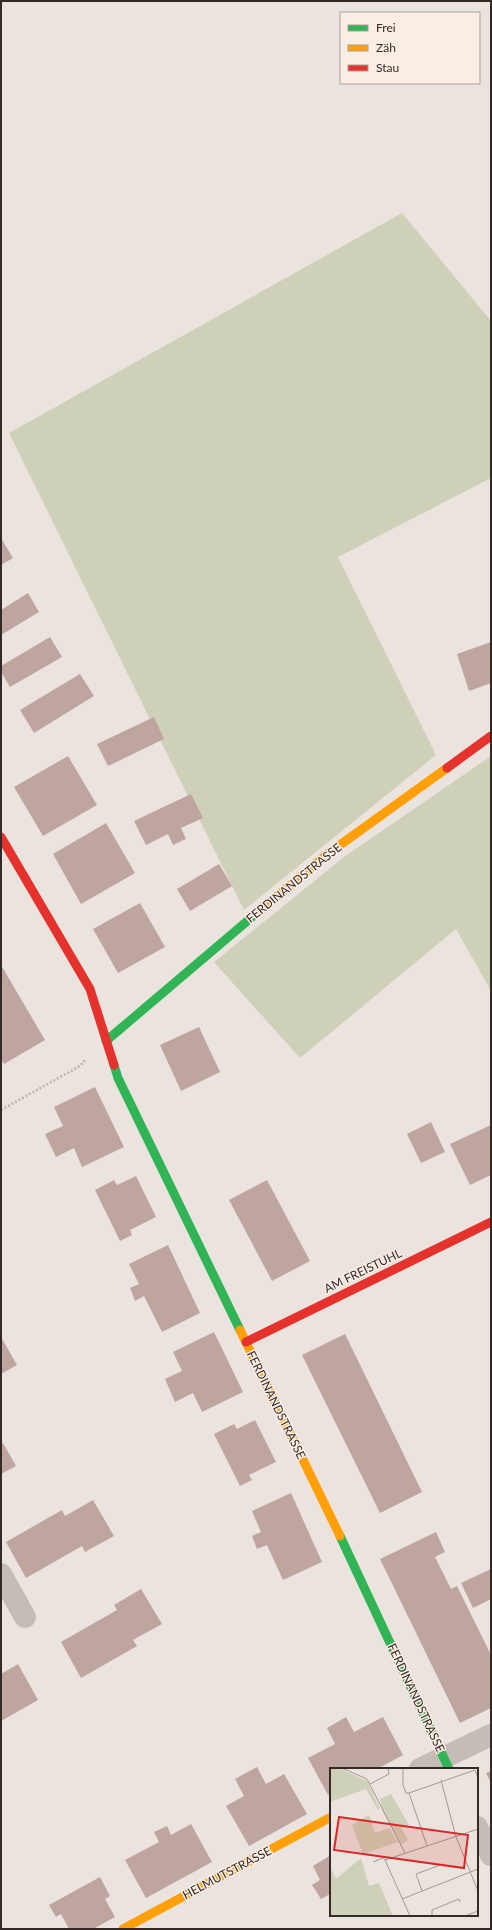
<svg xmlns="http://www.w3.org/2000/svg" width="492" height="1930" font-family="Lato,sans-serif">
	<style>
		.green { fill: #ced0b8 }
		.building { fill: #bfa59f }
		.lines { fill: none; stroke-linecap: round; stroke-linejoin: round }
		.path { stroke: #bdb4af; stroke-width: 2.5; stroke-dasharray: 2 2; stroke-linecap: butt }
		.street { stroke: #c4bcb7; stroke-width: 22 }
		.fast { stroke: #30b455; stroke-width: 9 }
		.slow { stroke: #ff9f0a; stroke-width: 9 }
		.jam { stroke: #e5322d; stroke-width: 9 }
		.labels { text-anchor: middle; stroke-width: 3; stroke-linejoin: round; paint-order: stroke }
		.street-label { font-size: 12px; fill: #342926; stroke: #f9ede4 }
		.inset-road { fill: none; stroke: #a29994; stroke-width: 1 }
		.view { fill: #d62828; fill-opacity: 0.15; stroke: #d62828; stroke-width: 2 }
		.inset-edge { fill: none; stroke: #342926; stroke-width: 2 }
	</style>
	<rect width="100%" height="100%" fill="#ebe4de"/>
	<g class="green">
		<polygon points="402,213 491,321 491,478 338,557 436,755 244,910 9,433"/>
		<polygon points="491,756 491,991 456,929 300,1058 214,962 344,857"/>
	</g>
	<g class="building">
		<polygon points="1,538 13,558 1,565"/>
		<polygon points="28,593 39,612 1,635 1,610"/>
		<polygon points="50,637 62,657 10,687 1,672 1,666"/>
		<polygon points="491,642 491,683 469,691 457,654"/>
		<polygon points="80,674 94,696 34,733 20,710"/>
		<polygon points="154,717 164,739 108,766 97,744"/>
		<polygon points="68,756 97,805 43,836 14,787"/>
		<polygon points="191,794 203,818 181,828 186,839 173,845 168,834 146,845 134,821"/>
		<polygon points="106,823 135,873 81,904 53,854"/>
		<polygon points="219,864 232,886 190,911 177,889"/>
		<polygon points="140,903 165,947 118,973 93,929"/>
		<polygon points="1,965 45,1040 4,1064 1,1059"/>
		<polygon points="199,1027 220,1072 181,1091 160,1045"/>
		<polygon points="95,1087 124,1147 82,1167 74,1148 56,1157 45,1134 63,1126 54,1107"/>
		<polygon points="431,1122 445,1152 421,1163 407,1134"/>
		<polygon points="491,1125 491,1175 470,1185 450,1144"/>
		<polygon points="136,1176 156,1217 130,1230 132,1235 120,1241 95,1190 114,1180 117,1185"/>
		<polygon points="267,1180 310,1261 272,1281 229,1200"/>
		<polygon points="168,1245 200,1313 162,1332 144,1296 135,1301 130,1288 139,1284 129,1264"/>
		<polygon points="214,1332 243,1392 202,1412 193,1393 175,1402 165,1379 182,1371 173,1352"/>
		<polygon points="345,1334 422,1492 380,1513 302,1355"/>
		<polygon points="1,1337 17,1365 1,1374"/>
		<polygon points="255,1420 276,1462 249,1475 252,1480 240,1486 214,1434 234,1424 237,1429"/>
		<polygon points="3,1443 16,1466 1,1474 1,1444"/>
		<polygon points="291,1493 322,1562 283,1580 267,1545 257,1549 252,1536 261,1532 252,1511"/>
		<polygon points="93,1500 114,1536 85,1552 82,1546 26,1578 6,1542 62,1510 65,1516"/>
		<polygon points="436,1532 445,1552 435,1557 451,1589 457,1586 491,1655 491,1708 460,1723 380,1559"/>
		<polygon points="491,1569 491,1599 473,1608 461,1583"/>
		<polygon points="141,1589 162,1624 133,1640 137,1646 81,1678 61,1642 117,1610 114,1605"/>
		<polygon points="18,1664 38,1700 1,1721 1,1674"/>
		<polygon points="346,1717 354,1732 383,1717 403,1755 377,1769 331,1769 331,1793 328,1795 308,1758 335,1744 327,1728"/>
		<polygon points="257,1767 266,1784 284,1774 307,1814 249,1846 226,1806 244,1796 235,1779"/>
		<polygon points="491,1771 491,1783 486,1773"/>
		<polygon points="191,1824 212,1862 146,1898 125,1860 159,1842 154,1832 167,1826 171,1835"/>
		<polygon points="331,1855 331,1896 330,1894 321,1899 312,1885 320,1880 313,1866"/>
		<polygon points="100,1877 110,1896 105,1899 115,1917 93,1929 69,1929 61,1914 56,1917 49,1905"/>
	</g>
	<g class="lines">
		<polyline class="path" points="1,1110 80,1066 85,1060"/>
		<g class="street">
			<polyline points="1,1574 25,1617"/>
			<polyline points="420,1769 491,1735"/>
			<polyline points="477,1827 491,1855"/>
		</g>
		<g class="fast">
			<polyline points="106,1041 258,912"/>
			<polyline points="114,1065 118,1078 240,1330"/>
			<polyline points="340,1536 449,1769"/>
		</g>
		<g class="slow">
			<polyline points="258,912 326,855 447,768"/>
			<polyline points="240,1330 340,1536"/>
			<polyline points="123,1929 331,1817"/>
		</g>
		<g class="jam">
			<polyline points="447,768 491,736"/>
			<polyline points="1,837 90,989 114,1065"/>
			<polyline points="246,1342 491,1222"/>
		</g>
	</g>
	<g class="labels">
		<g class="street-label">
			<text transform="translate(294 883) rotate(-39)" y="4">FERDINANDSTRASSE</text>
			<text transform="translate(363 1271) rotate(-26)" y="4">AM FREISTUHL</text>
			<text transform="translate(276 1405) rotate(64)" y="4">FERDINANDSTRASSE</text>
			<text transform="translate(416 1698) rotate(65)" y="4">FERDINANDSTRASSE</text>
			<text transform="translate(227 1873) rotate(-28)" y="4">HELMUTSTRASSE</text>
		</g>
	</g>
	<g transform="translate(330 1768)">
		<rect width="148" height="148" fill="#ebe4de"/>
		<path d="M0,0H9L37,13L50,41L48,42L36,21L0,34ZM61,26L79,57L71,60L78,72L71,77L53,44L50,31ZM39,47L45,65L59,60L68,74L33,86L22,57ZM31,90L39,118L49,115L63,148H0V98L6,111Z" fill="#ced0b8"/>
		<path class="inset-road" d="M12,0L37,11L75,85M73,0V17L76,25H79L97,78M111,12L126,69L148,123M40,16L59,6L58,0M79,25L145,2L148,10M55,92L148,61M55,92L80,148M43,94L53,90L55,92M92,123L86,106L113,96M72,131L148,101M102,148V142L129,131L130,134M135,148L148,143"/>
		<path class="view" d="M9,49L138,67L134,100L4,82Z"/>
		<rect width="148" height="148" class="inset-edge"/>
	</g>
	<rect width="492" height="1930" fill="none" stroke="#342926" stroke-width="4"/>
	<rect x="340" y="12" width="140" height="72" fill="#f9ede4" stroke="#aa9f98"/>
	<rect x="348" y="25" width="20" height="6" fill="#30b455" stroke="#aa9f98"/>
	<text x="376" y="32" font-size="12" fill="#342926">Frei</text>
	<rect x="348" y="45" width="20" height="6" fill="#ff9f0a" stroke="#aa9f98"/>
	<text x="376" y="52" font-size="12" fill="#342926">Zäh</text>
	<rect x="348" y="65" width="20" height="6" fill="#e5322d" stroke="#aa9f98"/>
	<text x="376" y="72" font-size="12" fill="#342926">Stau</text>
</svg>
